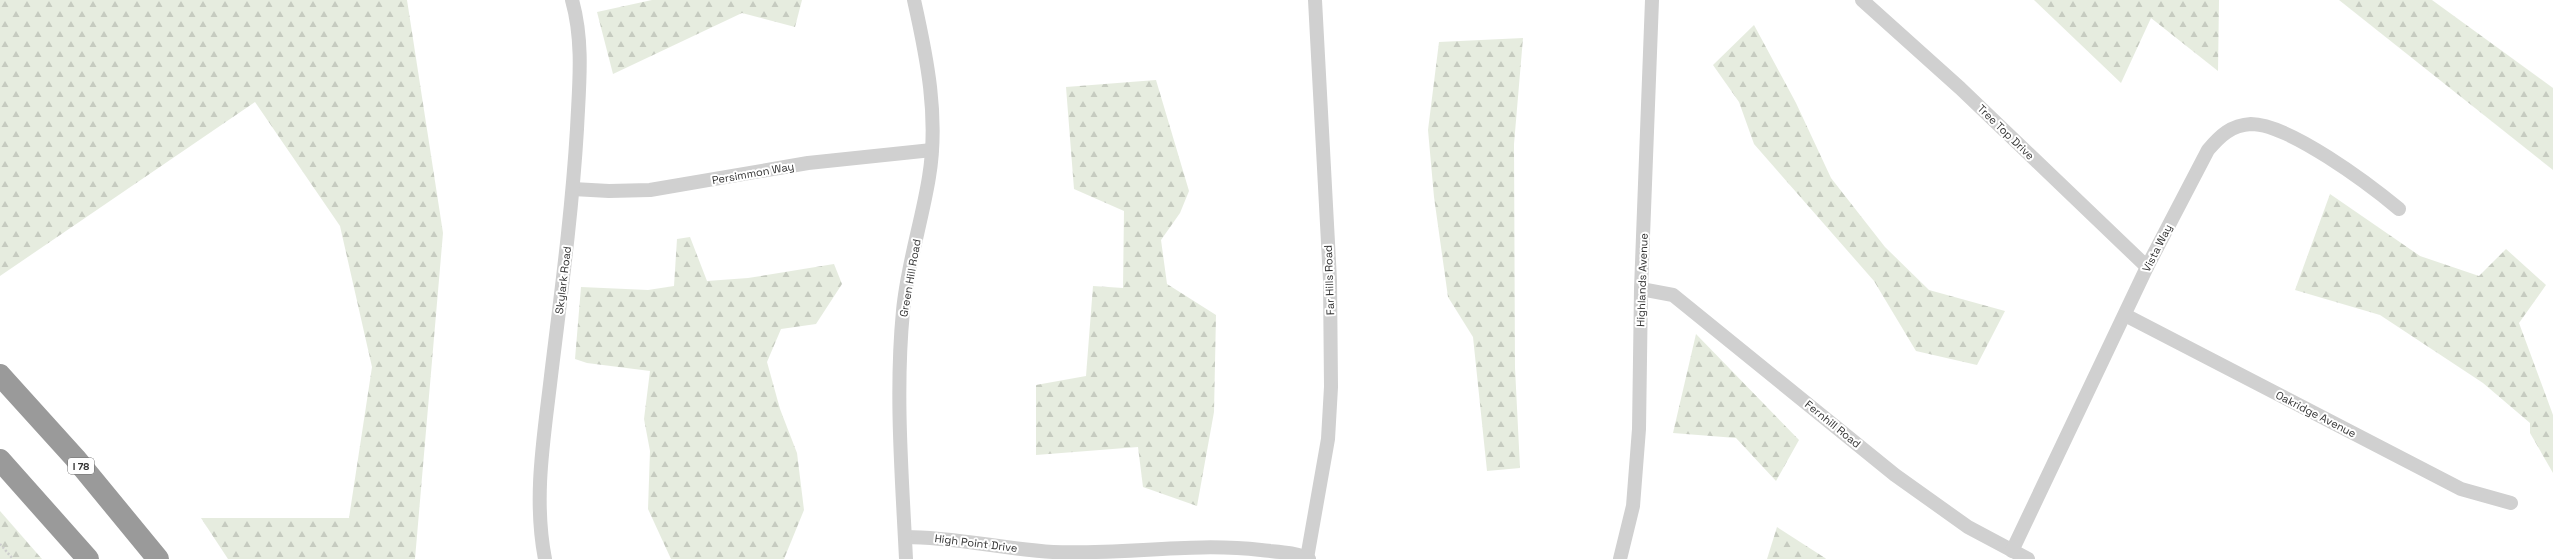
<svg xmlns="http://www.w3.org/2000/svg" width="2553" height="559" font-family="'Space Grotesk',sans-serif">
	<style>
		.forest { fill: url(#forest-firs) }
		.lines { fill: none; stroke-linecap: round; stroke-linejoin: round }
		.path { stroke: #cdcdcd; stroke-width: 2.5; stroke-dasharray: 2 2; stroke-linecap: butt }
		.minor { stroke: #d0d0d0; stroke-width: 14 }
		.motorway { stroke: #9a9a9a; stroke-width: 22 }
		.labels { text-anchor: middle; stroke-width: 4; stroke-linejoin: round; paint-order: stroke }
		.shield { fill: #fff; stroke: #707070; stroke-width: 1 }
		.shield-label { font-size: 10px; font-weight: bold; fill: #333 }
		.street-label { font-size: 11px; fill: #333; stroke: #fff }
	</style>
	<defs>
		<pattern id="forest-firs" width="22" height="20" patternUnits="userSpaceOnUse"><rect width="22" height="20" fill="#e6ecdf"/><path d="M5 1l3.5 6h-7zM16 11l3.5 6h-7z" fill="#c6cbc0"/></pattern>
	</defs>
	<rect width="100%" height="100%" fill="#fff"/>
	<g class="forest">
		<polygon points="0,0 407,0 443,233 415,559 228,559 201,518 349,518 372,367 340,226 255,102 0,276"/>
		<polygon points="652,0 802,0 795,27 742,13 613,74 597,12"/>
		<polygon points="2034,0 2219,0 2218,71 2151,18 2121,83"/>
		<polygon points="2339,0 2432,0 2553,88 2553,170"/>
		<polygon points="1754,25 1796,103 1831,178 1885,247 1929,290 2005,311 1977,365 1916,351 1874,281 1754,144 1739,102 1713,65"/>
		<polygon points="1523,38 1514,144 1515,368 1520,468 1487,471 1473,337 1448,297 1434,197 1428,130 1439,42"/>
		<polygon points="1156,80 1189,191 1180,213 1161,240 1167,284 1216,315 1214,412 1197,506 1143,487 1138,447 1036,455 1036,385 1086,376 1093,286 1123,288 1124,211 1074,189 1066,87"/>
		<polygon points="2330,194 2420,256 2479,276 2506,249 2546,285 2519,323 2553,415 2553,473 2530,433 2530,423 2483,383 2380,315 2295,290"/>
		<polygon points="690,237 707,281 748,278 834,264 842,284 816,324 781,329 767,362 780,409 797,453 804,510 784,559 671,559 648,509 650,451 644,419 650,371 587,363 575,359 581,287 648,290 674,286 677,239"/>
		<polygon points="1696,334 1799,440 1776,481 1736,438 1673,433"/>
		<polygon points="0,511 42,559 0,559"/>
		<polygon points="1777,527 1825,558 1826,559 1767,559"/>
	</g>
	<g class="lines">
		<polyline class="path" points="0,544 13,559"/>
		<g class="minor">
			<polyline points="1862,0 1960,88 2147,267"/>
			<polyline points="573,189 609,191 650,190 808,163 932,150"/>
			<polyline points="1641,289 1673,295 1895,475 1968,527 2028,559"/>
			<polyline points="2125,315 2461,489 2511,503"/>
			<path d="M905,537C955,537 1003,549 1053,552C1123,555 1192,542 1261,550C1277,552 1295,552 1309,559"/>
			<path d="M2012,551L2147,267L2208,150C2220,136 2231,125 2251,124C2289,124 2369,184 2399,209"/>
			<polyline points="1307,558 1328,439 1331,387 1330,280 1315,0"/>
			<path d="M545,559C533,498 544,437 551,376C561,294 572,212 577,129C579,86 584,42 572,0"/>
			<path d="M906,559C902,477 895,393 903,311C907,266 922,221 929,177C939,117 927,58 914,0"/>
			<polyline points="1620,559 1633,506 1639,429 1641,289 1652,0"/>
		</g>
		<g class="motorway">
			<polyline points="0,375 75,458 158,559"/>
			<polyline points="0,460 88,559"/>
		</g>
	</g>
	<g class="labels">
		<rect class="shield" x="68" y="458" width="26" height="16" rx="3"/>
		<g class="shield-label">
			<text x="81" y="470">I 78</text>
		</g>
		<g class="street-label">
			<text transform="translate(2006 132) rotate(44)" y="4">Tree Top Drive</text>
			<text transform="translate(753 173) rotate(-10)" y="4">Persimmon Way</text>
			<text transform="translate(2157 248) rotate(-63)" y="4">Vista Way</text>
			<text transform="translate(910 278) rotate(-80)" y="4">Green Hill Road</text>
			<text transform="translate(563 280) rotate(-83)" y="4">Skylark Road</text>
			<text transform="translate(1329 280) rotate(-92)" y="4">Far Hills Road</text>
			<text transform="translate(1642 280) rotate(-88)" y="4">Highlands Avenue</text>
			<text transform="translate(2316 414) rotate(27)" y="4">Oakridge Avenue</text>
			<text transform="translate(1833 424) rotate(39)" y="4">Fernhill Road</text>
			<text transform="translate(976 543) rotate(7)" y="4">High Point Drive</text>
		</g>
	</g>
</svg>
